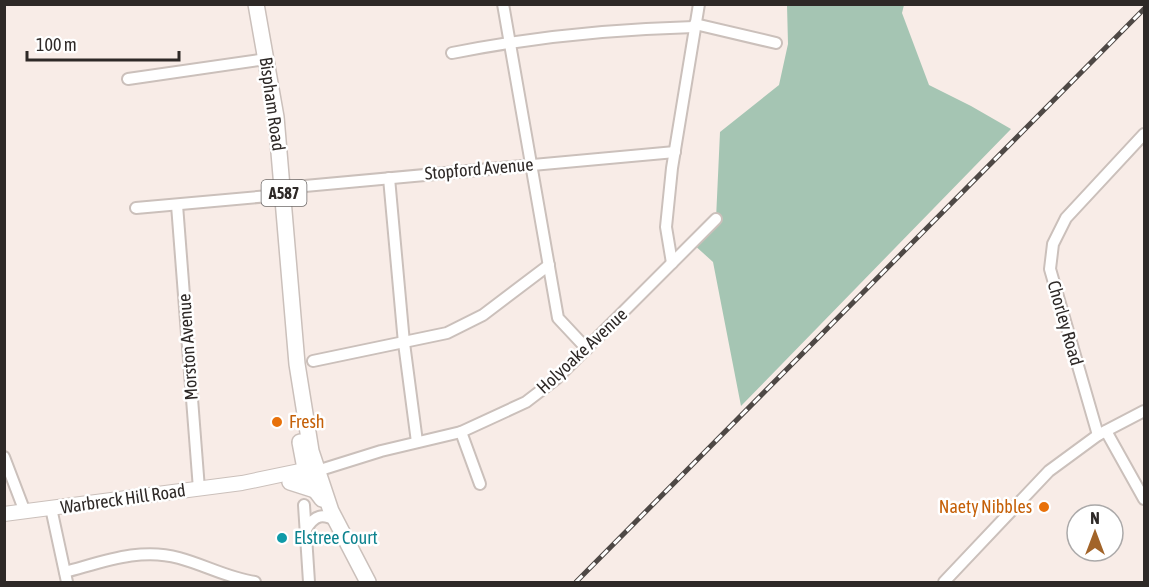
<svg xmlns="http://www.w3.org/2000/svg" width="1149" height="587" font-family="'Asap Condensed',sans-serif">
	<style>
		.green { fill: #a5c5b3 }
		.lines { fill: none; stroke-linecap: round; stroke-linejoin: round }
		.minor-casing { stroke: #cbc0bb; stroke-width: 14 }
		.secondary-casing { stroke: #cbc0bb; stroke-width: 16 }
		.primary-casing { stroke: #cbc0bb; stroke-width: 18 }
		.minor { stroke: #fff; stroke-width: 10 }
		.secondary { stroke: #fff; stroke-width: 14 }
		.primary { stroke: #fff; stroke-width: 15 }
		.rail-casing { stroke: #4e4845; stroke-width: 5 }
		.rail { stroke: #fff; stroke-width: 3; stroke-dasharray: 9; stroke-linecap: butt }
		.food-dot { fill: #e8710a; stroke: #fff; stroke-width: 2 }
		.culture-dot { fill: #0f9aa8; stroke: #fff; stroke-width: 2 }
		.labels { text-anchor: middle; stroke-width: 5; stroke-linejoin: round; paint-order: stroke }
		.shield { fill: #fff; stroke: #6d6968; stroke-width: 1.5 }
		.shield-label { font-size: 16px; font-weight: bold; fill: #2e2927 }
		.street-label { font-size: 18px; fill: #2e2927; stroke: #fff }
		.food-label { font-size: 18px; fill: #c56008; stroke: #fff; text-anchor: start }
		.culture-label { font-size: 18px; fill: #0d838f; stroke: #fff; text-anchor: start }
	</style>
	<rect width="100%" height="100%" fill="#f8ece7"/>
	<polygon class="green" points="787,5 904,5 902,13 929,85 971,106 1011,129 741,406 713,262 692,243 716,219 720,132 779,85 788,44"/>
	<g class="lines">
		<g class="minor-casing">
			<g id="minor">
				<polyline points="503,4 558,318 587,349"/>
				<polyline points="695,24 776,43"/>
				<path d="M452,53C532,37 613,29 694,27"/>
				<polyline points="128,79 266,59"/>
				<polyline points="389,178 404,343 417,442"/>
				<polyline points="283,188 675,152"/>
				<polyline points="177,205 199,489"/>
				<polyline points="136,208 269,196"/>
				<polyline points="672,263 666,227 672,168 699,4"/>
				<polyline points="313,361 447,333 483,315 549,265"/>
				<polyline points="1106,431 1144,499"/>
				<polyline points="461,432 480,484"/>
				<polyline points="1098,435 1050,269 1053,244 1066,218 1144,134"/>
				<polyline points="4,457 25,512"/>
				<polyline points="317,471 381,451 461,432 526,402 556,379 716,219"/>
				<polyline points="304,505 309,582"/>
				<polyline points="51,508 67,582"/>
				<path d="M306,529C315,515 322,513 337,521"/>
				<path d="M65,572C103,562 140,547 179,558C205,565 228,578 255,582"/>
				<polyline points="944,582 1049,471 1098,435 1144,411"/>
			</g>
		</g>
		<g class="secondary-casing">
			<polyline id="secondary" points="4,514 242,483 304,470 315,470"/>
		</g>
		<g class="primary-casing">
			<g id="primary">
				<polyline points="256,4 276,117 297,364 311,451 331,511 368,582"/>
				<polyline points="300,442 307,479 322,499"/>
				<polyline points="290,482 315,490"/>
			</g>
		</g>
		<use href="#minor" class="minor"/>
		<use href="#secondary" class="secondary"/>
		<use href="#primary" class="primary"/>
		<g class="rail-casing">
			<polyline id="rail" points="576,582 1144,9"/>
		</g>
		<use href="#rail" class="rail"/>
	</g>
	<g class="food-dot">
		<circle cx="277" cy="422" r="6"/>
		<circle cx="1044" cy="507" r="6"/>
	</g>
	<circle class="culture-dot" cx="282" cy="538" r="6"/>
	<g class="labels">
		<rect class="shield" x="261.5" y="180" width="45" height="26" rx="4.5"/>
		<g class="shield-label">
			<text x="284" y="199">A587</text>
		</g>
		<g class="street-label">
			<text transform="translate(272 104) rotate(82)" y="6">Bispham Road</text>
			<text transform="translate(479 169) rotate(-5)" y="6">Stopford Avenue</text>
			<text transform="translate(1065 323) rotate(74)" y="6">Chorley Road</text>
			<text transform="translate(188 347) rotate(-94)" y="6">Morston Avenue</text>
			<text transform="translate(582 351) rotate(-43)" y="6">Holyoake Avenue</text>
			<text transform="translate(123 499) rotate(-8)" y="6">Warbreck Hill Road</text>
		</g>
		<g class="food-label">
			<text x="289" y="428">Fresh</text>
			<text x="1032" y="513" text-anchor="end">Naety Nibbles</text>
		</g>
		<g class="culture-label">
			<text x="294" y="544">Elstree Court</text>
		</g>
	</g>
	<rect width="1149" height="587" fill="none" stroke="#2e2927" stroke-width="12"/>
	<g transform="translate(1095 533)"><circle r="28" fill="#ffffff" stroke="#aba9a9" stroke-width="1.5"/>
	<path d="M0-4.5L10 22L0 15L-10 22Z" fill="#a26429"/>
	<text y="-9" font-size="16" font-weight="bold" text-anchor="middle" fill="#2e2927">N</text>
	</g>
	<path d="M27 51v9h152v-9" fill="none" stroke="#2e2927" stroke-width="3"/>
	<text x="36" y="51" font-size="18" fill="#2e2927" stroke="#ffffff" stroke-width="4.5" paint-order="stroke">100 m</text>
</svg>
